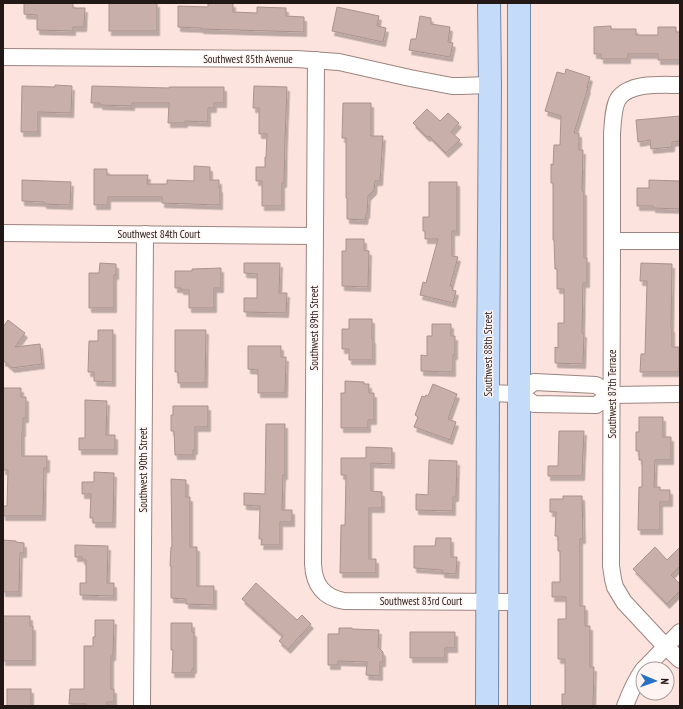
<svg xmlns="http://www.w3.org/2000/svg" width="683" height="709" font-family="'PT Sans Narrow',sans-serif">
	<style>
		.building { fill: #c8afaa; stroke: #aa928d; filter: url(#shadow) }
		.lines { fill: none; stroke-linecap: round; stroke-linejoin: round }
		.street-casing { stroke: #9c847f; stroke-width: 18 }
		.primary-casing { stroke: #7289a7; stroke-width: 24 }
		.street { stroke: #fff; stroke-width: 16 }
		.primary { stroke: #c4dcf9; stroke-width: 22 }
		.labels { text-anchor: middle; stroke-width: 3; stroke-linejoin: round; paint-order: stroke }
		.street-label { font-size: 11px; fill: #221917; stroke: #fff4f2 }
	</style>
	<defs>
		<filter id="shadow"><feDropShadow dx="2.5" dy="4.5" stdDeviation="0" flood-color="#0004"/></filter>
	</defs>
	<rect width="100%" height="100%" fill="#fde3dd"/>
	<g class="building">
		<polygon points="24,3 73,3 73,8 85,8 84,27 73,27 73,31 37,30 37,15 24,14"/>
		<rect x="109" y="3" width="48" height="28"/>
		<polygon points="208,3 233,3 233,12 257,13 257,7 286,8 286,16 304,17 304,32 201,29 201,28 178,27 178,6 208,7"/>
		<polygon points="337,7 379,16 377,26 386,28 383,42 332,31"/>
		<polygon points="420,16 431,18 431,24 450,27 448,42 453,43 450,57 409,50 411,39 416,39"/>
		<polygon points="611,26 611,29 636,29 636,35 658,35 658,27 676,27 676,32 680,32 680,60 658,60 658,54 628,54 628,59 601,59 601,54 594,54 594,27"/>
		<polygon points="566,69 590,77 587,88 588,88 574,133 579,133 579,150 583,150 582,191 584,191 584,258 587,258 587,283 583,283 582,333 584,333 583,364 555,363 555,347 558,348 558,323 564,323 564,289 557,289 557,269 555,269 554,240 553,240 553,183 551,183 551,164 553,165 554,145 560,145 561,116 545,111 557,72 565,74"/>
		<polygon points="55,85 72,86 71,113 38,112 38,132 21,132 22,86 55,87"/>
		<polygon points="92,86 169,88 169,87 224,87 224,103 214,103 214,108 208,108 208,122 185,121 185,123 168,123 169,103 132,103 132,106 100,105 100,103 91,103"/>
		<polygon points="254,86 287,87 285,139 284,183 282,183 282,206 262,206 262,181 256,181 256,167 265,167 265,157 266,157 267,134 259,134 259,108 253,108"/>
		<polygon points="343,103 371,103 371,136 383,136 380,181 375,181 374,190 368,196 367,214 366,214 365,220 347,219 347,198 346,198 346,138 342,138"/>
		<polygon points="427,109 440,121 448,113 459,123 451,132 460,140 446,153 429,136 427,137 413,123"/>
		<polygon points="680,116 680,141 672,142 672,147 651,149 650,140 638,142 636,120"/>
		<polygon points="194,166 210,167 210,180 219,180 219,188 220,188 220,205 162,203 162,197 108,197 108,205 94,205 94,169 107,169 107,175 148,175 147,184 167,184 167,180 194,181"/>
		<polygon points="22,180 71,182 70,205 44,204 44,202 22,201"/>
		<polygon points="649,180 680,181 680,209 653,208 653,206 637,206 637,188 649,188"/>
		<polygon points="429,182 457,182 457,231 452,231 452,256 458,257 450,286 453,287 452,290 456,291 453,303 420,295 423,282 426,283 438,239 425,239 425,231 423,231 423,217 429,217"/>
		<polygon points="346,239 364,239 364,250 369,251 368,287 342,286 342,251 346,251"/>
		<polygon points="100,263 116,264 116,275 114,275 114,308 89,308 89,273 99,273"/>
		<polygon points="244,263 280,263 279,293 287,293 286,313 244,312 244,298 257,298 257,274 244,273"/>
		<polygon points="641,263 672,264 671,328 672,328 672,347 679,347 679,372 640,372 641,354 645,354 647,281 640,281"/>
		<polygon points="221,268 221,288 214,288 214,308 189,308 189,290 181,290 181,288 175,288 175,271 192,271 192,269"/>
		<polygon points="349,319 372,319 372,339 373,339 373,360 349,360 349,349 342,349 342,329 349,329"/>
		<polygon points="8,320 25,333 15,347 40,344 42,364 12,368 4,361 3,362 3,327"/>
		<polygon points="432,324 451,324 451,336 455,336 455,355 453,355 453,372 421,371 421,355 427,356 427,336 432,336"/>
		<polygon points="98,330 113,330 113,382 94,381 94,372 88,372 89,341 98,341"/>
		<polygon points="175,330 206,330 205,383 178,383 178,372 175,372"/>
		<polygon points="248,346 281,346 281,357 286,357 285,393 258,393 258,370 248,369"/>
		<polygon points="345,381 364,382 364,384 369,384 369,393 374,393 374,420 368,420 368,428 341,428 341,393 345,393"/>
		<polygon points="433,384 457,394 448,419 456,422 450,440 414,427 418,417 415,415 422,396 425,397 426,395 428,396"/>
		<polygon points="3,388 21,388 21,397 26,397 26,418 23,418 23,432 22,432 22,456 47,456 47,468 44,468 43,516 3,516 3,506 7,506 8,470 3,470"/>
		<polygon points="85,400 107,401 106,435 115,435 115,450 79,450 79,438 85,438"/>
		<polygon points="173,406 208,406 208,427 195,427 195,450 193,450 193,455 175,455 174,431 171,431 171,415 173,415"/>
		<polygon points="639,417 663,417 663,437 671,437 671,460 655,460 654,487 660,487 660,490 670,490 670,502 660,502 660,530 638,530 639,487 642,487 642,460 639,460 639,451 636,451 636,432 639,432"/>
		<polygon points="266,424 285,424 285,475 283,475 282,510 292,510 292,522 280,522 280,545 261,545 262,539 259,539 260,506 244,505 244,493 265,494"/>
		<polygon points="559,431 584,431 582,476 548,476 548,466 558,466"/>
		<polygon points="366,447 392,448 392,464 371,463 371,491 382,492 382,508 369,508 369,559 376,559 376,573 340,573 341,525 345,525 346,475 341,475 341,458 366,458"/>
		<polygon points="429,460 457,461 456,497 453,497 453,511 416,510 416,494 428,495"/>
		<polygon points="94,472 114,473 113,523 93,523 93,518 90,518 91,494 82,494 82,482 94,482"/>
		<polygon points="171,479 186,480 186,497 190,497 190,547 197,547 197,586 214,586 214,605 186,604 186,599 171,598 171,566 170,566 171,547 172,547"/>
		<polygon points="563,496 582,496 583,539 580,539 580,606 585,606 585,626 590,626 590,667 594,667 593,706 562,706 562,694 565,694 565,659 558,659 558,619 566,619 566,597 552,597 552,582 560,582 560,551 558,551 558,536 555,536 556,512 550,512 550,499 563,499"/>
		<polygon points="436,538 451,538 451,557 457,557 456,574 442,573 442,570 414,568 414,546 435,546"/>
		<polygon points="3,540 16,541 16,542 24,543 24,553 20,553 19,592 3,592"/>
		<polygon points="75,545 108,546 107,583 114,583 114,596 80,595 80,583 86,583 86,560 82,560 82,557 75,557"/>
		<polygon points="655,547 667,560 680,547 680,566 671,575 680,584 680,591 667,604 633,569"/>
		<polygon points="256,583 297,620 302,615 311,624 288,649 279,641 283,636 242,599"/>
		<polygon points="3,616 30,616 30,626 33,626 33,661 3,661"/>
		<polygon points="95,620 114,620 113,656 111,656 111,689 114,689 114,702 107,702 107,706 86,706 86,704 69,704 70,689 84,689 84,646 93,646 93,637 95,637"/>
		<polygon points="171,623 192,623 192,632 194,632 194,669 192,669 192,673 172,673 173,650 171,650"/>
		<polygon points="339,628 352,628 352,629 379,630 378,647 383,652 383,662 380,662 380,676 366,675 367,662 338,661 338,665 328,665 328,634 339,634"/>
		<polygon points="410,632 455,632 455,648 445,648 445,658 410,658"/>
		<rect x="7" y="689" width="24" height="17"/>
	</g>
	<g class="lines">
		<g class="street-casing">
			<g id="street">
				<polyline points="3,57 297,59 339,62 410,78 452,86 460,86 490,85"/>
				<path d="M316,60L313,564C314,585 323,597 344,601L519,602"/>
				<path d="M680,85C662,85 630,82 618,99C613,108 613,122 612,133V241L611,566L613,579L615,587L624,602L665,646L680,660"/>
				<polyline points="3,233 314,236"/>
				<polyline points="612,241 680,241"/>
				<polyline points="488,393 519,394 534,404 596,405 611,395"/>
				<polyline points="519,394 534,382 596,385 611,395 680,394"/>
				<polyline points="644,669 680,632"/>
				<polyline points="142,706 145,234"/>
				<path d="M625,706C630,693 635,681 643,670"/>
			</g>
		</g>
		<g class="primary-casing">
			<g id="primary">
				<polyline points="487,706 488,380 490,85 489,3"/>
				<polyline points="519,706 519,3"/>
			</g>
		</g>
		<use href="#street" class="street"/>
		<use href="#primary" class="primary"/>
	</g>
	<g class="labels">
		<g class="street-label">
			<text x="248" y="63">Southwest 85th Avenue</text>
			<text x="159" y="238">Southwest 84th Court</text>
			<text transform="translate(314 328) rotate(-90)" y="4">Southwest 89th Street</text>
			<text transform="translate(488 354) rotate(-90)" y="4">Southwest 88th Street</text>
			<text transform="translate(612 394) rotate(-90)" y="4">Southwest 87th Terrace</text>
			<text transform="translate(143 470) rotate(-90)" y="4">Southwest 90th Street</text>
			<text x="421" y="605">Southwest 83rd Court</text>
		</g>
	</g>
	<rect width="683" height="709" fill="none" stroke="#221917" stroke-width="8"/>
	<g transform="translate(655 681) rotate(92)"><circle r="19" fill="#fff4f2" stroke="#a79c9a"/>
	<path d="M0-3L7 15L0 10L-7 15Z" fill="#2671c1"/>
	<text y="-6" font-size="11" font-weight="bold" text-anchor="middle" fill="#221917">N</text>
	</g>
</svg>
